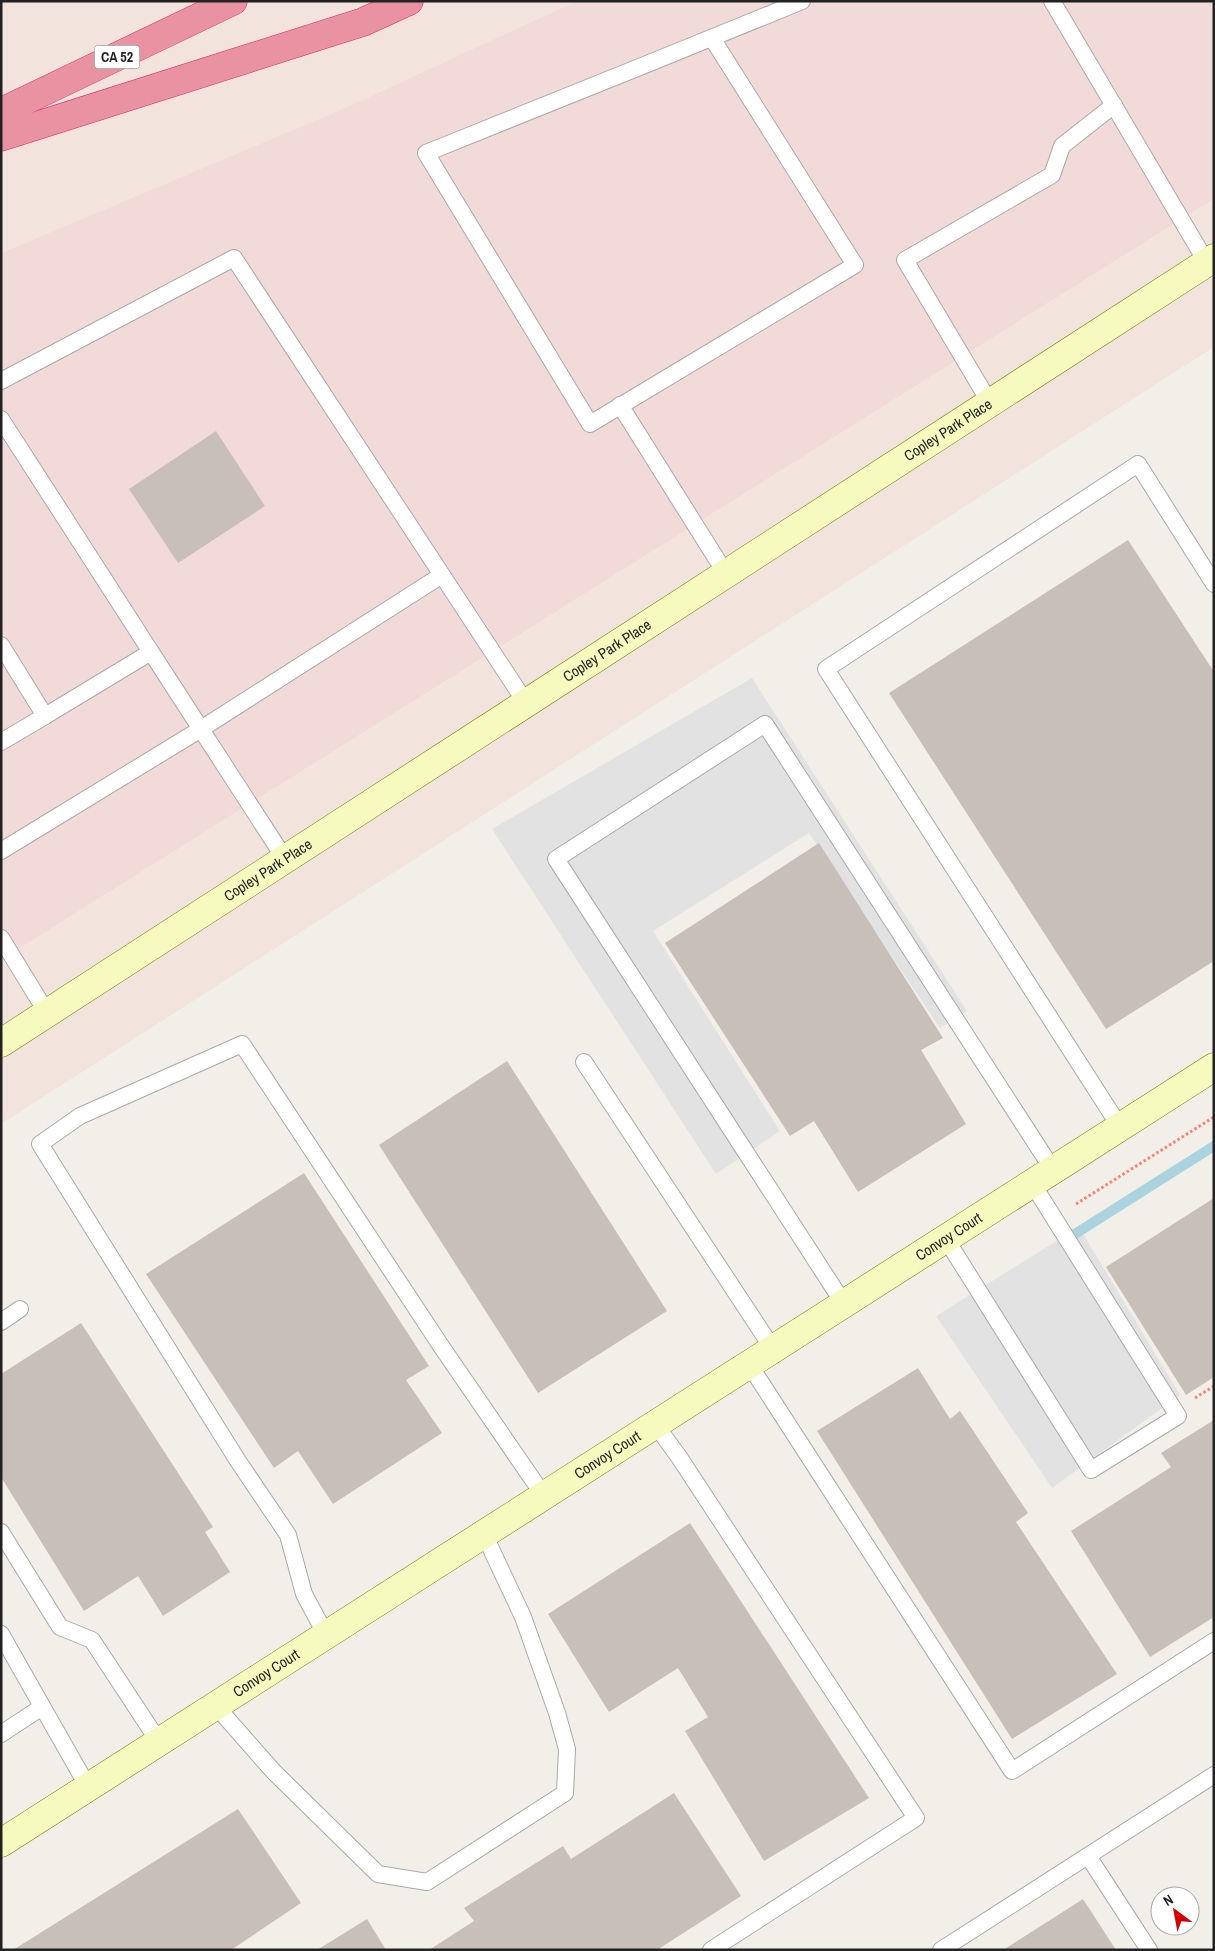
<svg xmlns="http://www.w3.org/2000/svg" width="1215" height="1951" font-family="'Archivo Narrow',sans-serif">
	<style>
		.commercial { fill: #f2dad9 }
		.military { fill: #f3e3dd }
		.parking { fill: #e2e2e2 }
		.lines { fill: none; stroke-linecap: round; stroke-linejoin: round }
		.stream { stroke: #aad3df; stroke-width: 10 }
		.building { fill: #c7bfb8 }
		.lane-casing { stroke: #a9a9a9; stroke-width: 18 }
		.secondary-casing { stroke: #707d05; stroke-width: 29 }
		.highway-casing { stroke: #dc2a67; stroke-width: 29 }
		.path { stroke: #fa8072; stroke-width: 3; stroke-dasharray: 2.5 2.5; stroke-linecap: butt }
		.lane { stroke: #fff; stroke-width: 16 }
		.secondary { stroke: #f7fabf; stroke-width: 28 }
		.highway { stroke: #e892a2; stroke-width: 28 }
		.labels { text-anchor: middle; stroke-width: 5; stroke-linejoin: round; paint-order: stroke }
		.shield { fill: #fff; stroke: #646464; stroke-width: 1 }
		.shield-label { font-size: 14px; font-weight: bold; fill: #222 }
		.street-label { font-size: 15px; fill: #222; stroke: #fff }
	</style>
	<rect width="100%" height="100%" fill="#f2efe9"/>
	<polygon class="commercial" points="576,1 1214,1 1214,199 1,960 1,253 349,106"/>
	<g class="military">
		<polygon points="1,1 576,1 349,106 1,253"/>
		<polygon points="1214,199 1214,347 1,1124 1,960"/>
	</g>
	<g class="parking">
		<polygon points="752,678 967,1011 940,1028 809,833 653,931 780,1131 716,1174 492,829"/>
		<polygon points="1079,1227 1180,1395 1052,1488 936,1316"/>
	</g>
	<g class="lines">
		<polyline class="stream" points="1067,1239 1214,1146"/>
	</g>
	<g class="building">
		<polygon points="216,431 265,506 178,563 129,489"/>
		<polygon points="1128,540 1214,672 1214,961 1106,1029 889,693"/>
		<polygon points="819,843 943,1038 921,1050 966,1124 858,1192 814,1121 790,1136 665,943"/>
		<polygon points="507,1061 667,1311 538,1393 379,1145"/>
		<polygon points="304,1173 429,1366 406,1380 442,1433 333,1504 298,1451 274,1468 146,1274"/>
		<polygon points="1214,1198 1214,1377 1186,1395 1106,1267"/>
		<polygon points="81,1323 213,1527 205,1532 230,1572 163,1616 138,1576 84,1611 1,1477 1,1374"/>
		<polygon points="918,1368 950,1419 960,1411 1028,1513 1016,1522 1117,1674 1012,1739 817,1431"/>
		<polygon points="1214,1420 1214,1617 1150,1657 1071,1531 1171,1467 1161,1453"/>
		<polygon points="690,1523 869,1798 764,1861 685,1731 708,1717 678,1668 609,1712 548,1614"/>
		<polygon points="674,1793 741,1896 657,1950 429,1950 474,1921 464,1908 563,1846 571,1859"/>
		<polygon points="238,1809 301,1903 231,1950 13,1950"/>
		<polygon points="1083,1899 1116,1950 1003,1950"/>
		<polygon points="367,1919 386,1950 317,1950"/>
	</g>
	<g class="lines">
		<g class="lane-casing">
			<g id="lane">
				<polyline points="1052,1 1207,263"/>
				<path d="M712,38L855,265L590,424L426,153C551,103 677,52 802,1"/>
				<polyline points="1,381 234,258 526,703"/>
				<polyline points="990,403 905,260 1052,175 1062,146 1114,105"/>
				<polyline points="620,405 726,574"/>
				<polyline points="1,419 151,652"/>
				<polyline points="1,645 45,716 151,652 285,859"/>
				<polyline points="1,742 45,716"/>
				<polyline points="1,851 201,729 442,575"/>
				<polyline points="1,938 47,1013"/>
				<polyline points="584,1062 773,1349"/>
				<polyline points="1120,1127 826,669 1138,464 1214,584"/>
				<polyline points="946,1239 1091,1470 1178,1416 1032,1183"/>
				<polyline points="844,1304 556,859 765,724 1053,1170"/>
				<polyline points="1,1322 20,1309"/>
				<polyline points="749,1364 1012,1771 1214,1641"/>
				<polyline points="655,1424 679,1457 916,1818 711,1950"/>
				<polyline points="1,1532 60,1627 92,1640 159,1742"/>
				<polyline points="1,1634 88,1787"/>
				<polyline points="326,1635 304,1594 288,1535 238,1461 40,1144 80,1116 242,1044 441,1346 544,1496"/>
				<polyline points="215,1705 274,1772 378,1874 427,1882 565,1793 567,1749 557,1713 523,1617 484,1534"/>
				<polyline points="1,1734 42,1707"/>
				<polyline points="1088,1856 1149,1950"/>
				<polyline points="941,1950 1214,1775"/>
			</g>
		</g>
		<g class="secondary-casing">
			<g id="secondary">
				<path id="s1" d="M1,1043L1214,258"/>
				<path id="s2" d="M1,1843L1214,1067"/>
			</g>
		</g>
		<g class="highway-casing">
			<g id="highway">
				<polyline points="1,112 233,1"/>
				<polyline points="1,137 363,22 409,1"/>
			</g>
		</g>
		<g class="path">
			<polyline points="1076,1204 1214,1117"/>
			<polyline points="1195,1398 1214,1386"/>
		</g>
		<use href="#lane" class="lane"/>
		<use href="#secondary" class="secondary"/>
		<use href="#highway" class="highway"/>
	</g>
	<g class="labels">
		<rect class="shield" x="94.5" y="45.5" width="45" height="23" rx="4"/>
		<g class="shield-label">
			<text x="117" y="62">CA 52</text>
		</g>
		<g class="street-label">
			<text dy="5" stroke="none"><textPath href="#s1" startOffset="1128">Copley Park Place</textPath></text>
			<text dy="5" stroke="none"><textPath href="#s1" startOffset="722">Copley Park Place</textPath></text>
			<text dy="5" stroke="none"><textPath href="#s1" startOffset="318">Copley Park Place</textPath></text>
			<text dy="5" stroke="none"><textPath href="#s2" startOffset="1125">Convoy Court</textPath></text>
			<text dy="5" stroke="none"><textPath href="#s2" startOffset="720">Convoy Court</textPath></text>
			<text dy="5" stroke="none"><textPath href="#s2" startOffset="315">Convoy Court</textPath></text>
		</g>
	</g>
	<rect width="1215" height="1951" fill="none" stroke="#222222" stroke-width="5"/>
	<g transform="translate(1175 1911) rotate(328)"><circle r="24" fill="#ffffff" stroke="#a7a7a7"/>
	<path d="M0-4L9 19L0 12L-9 19Z" fill="#d40000"/>
	<text y="-8" font-size="14" font-weight="bold" text-anchor="middle" fill="#222222">N</text>
	</g>
</svg>
